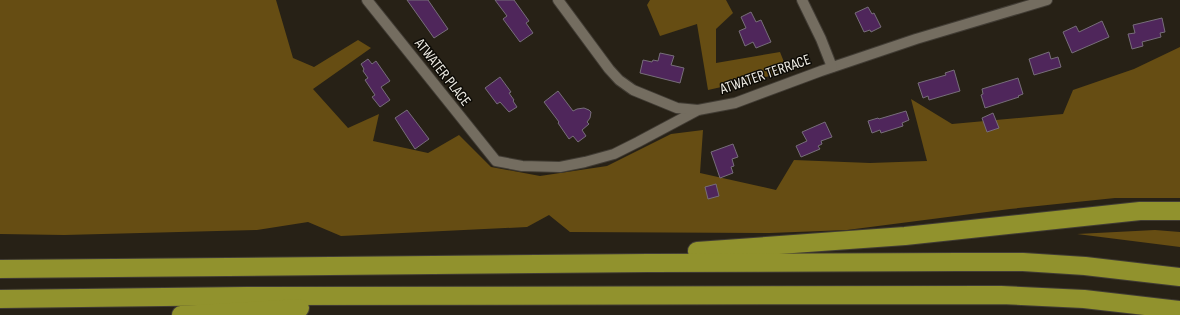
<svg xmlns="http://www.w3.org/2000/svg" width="1180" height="315" font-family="'Sofia Sans Condensed',sans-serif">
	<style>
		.forest { fill: #664d13 }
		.building { fill: #4f265b; stroke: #776e7a }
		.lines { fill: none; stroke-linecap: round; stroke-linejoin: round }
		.street-casing { stroke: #413c34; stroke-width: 12 }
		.highway-casing { stroke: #413c34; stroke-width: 20 }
		.street { stroke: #746d60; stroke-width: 10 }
		.highway { stroke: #91922d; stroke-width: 18 }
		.labels { text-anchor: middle; stroke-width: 3; stroke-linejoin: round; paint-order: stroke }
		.street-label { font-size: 15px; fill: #eeebe3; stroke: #0d0b06 }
	</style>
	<rect width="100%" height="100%" fill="#272116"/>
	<g class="forest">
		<polygon points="0,0 276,0 293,58 314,67 358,40 371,48 313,89 348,128 379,114 373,141 428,153 459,135 491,167 540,176 607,166 671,134 703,130 700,173 776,190 794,160 870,163 927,161 911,99 952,124 1063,114 1073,90 1134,69 1180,47 1180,198 1115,198 1010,209 847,230 770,233 570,232 549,215 527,227 341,236 308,222 257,230 64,235 0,234"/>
		<polygon points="650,0 726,0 733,13 716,29 716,63 780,52 788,72 708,90 697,24 660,36 647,5"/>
		<polygon points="1155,230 1180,232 1180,247 1077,234"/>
	</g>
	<g class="building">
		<polygon points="407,0 428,0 448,29 434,38"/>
		<polygon points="495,0 514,0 529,21 526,23 533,33 520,42 503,19 507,16"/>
		<polygon points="868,7 872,14 874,13 881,27 871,32 870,30 864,32 855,13"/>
		<polygon points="751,12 756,22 761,20 771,42 756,48 753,42 745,46 739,31 746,28 741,17"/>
		<polygon points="1162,18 1165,32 1160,33 1161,37 1142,42 1143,46 1132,49 1128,34 1135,33 1133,25"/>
		<polygon points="1102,21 1109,37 1072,53 1063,32 1076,26 1079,32"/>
		<polygon points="1049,52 1051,59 1058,57 1061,67 1034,75 1029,59"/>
		<polygon points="660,53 674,56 671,65 684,68 680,83 640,73 643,60 652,62 653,60 658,61"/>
		<polygon points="368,59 372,64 376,61 390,81 381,87 390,100 380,107 372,97 375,95 365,80 368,78 363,71 364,69 361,64"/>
		<polygon points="954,70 960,91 929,100 928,96 923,98 918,83 946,75 945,73"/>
		<polygon points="500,77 511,92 509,93 514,100 513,101 517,107 509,112 500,102 497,104 485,88"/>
		<polygon points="1018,78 1023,94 1018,96 1019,97 985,108 981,95 983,94 982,89"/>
		<polygon points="558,91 573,111 577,109 584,108 589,110 591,112 590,118 587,122 589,124 582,130 586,136 578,142 573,136 569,139 558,123 559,122 544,102"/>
		<polygon points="407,110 429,139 415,149 395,118"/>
		<polygon points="906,111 909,120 902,123 903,126 881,133 880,130 872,133 868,121 878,118 879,119"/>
		<polygon points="993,113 999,128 987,132 982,118"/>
		<polygon points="825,122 832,137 821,141 822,144 818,146 820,149 801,157 796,146 807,141 802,132"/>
		<polygon points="733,144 738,157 732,159 734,166 731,167 733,173 720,178 711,152"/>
		<polygon points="716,184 719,196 708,199 705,187"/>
	</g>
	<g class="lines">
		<g class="street-casing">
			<g id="street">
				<polyline points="367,0 496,161 522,166 560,167 585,162 614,154 638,142 698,110 735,103 821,71 916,39 1047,0"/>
				<polyline points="558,0 609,69 619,80 633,90 677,108 698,110"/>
				<polyline points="802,0 821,39 832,67"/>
			</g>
		</g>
		<g class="highway-casing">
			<g id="highway">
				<polyline points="697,251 905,236 1140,211 1180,211"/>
				<polyline points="0,269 648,263 960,262 1023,262 1085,266 1180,277"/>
				<polyline points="0,299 246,296 1001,295 1084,299 1180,310"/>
				<polyline points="181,315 300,308"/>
			</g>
		</g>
		<use href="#street" class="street"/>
		<use href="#highway" class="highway"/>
	</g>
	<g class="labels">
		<g class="street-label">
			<text transform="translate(443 72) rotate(52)" y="5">ATWATER PLACE</text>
			<text transform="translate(765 74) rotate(-19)" y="5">ATWATER TERRACE</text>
		</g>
	</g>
</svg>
